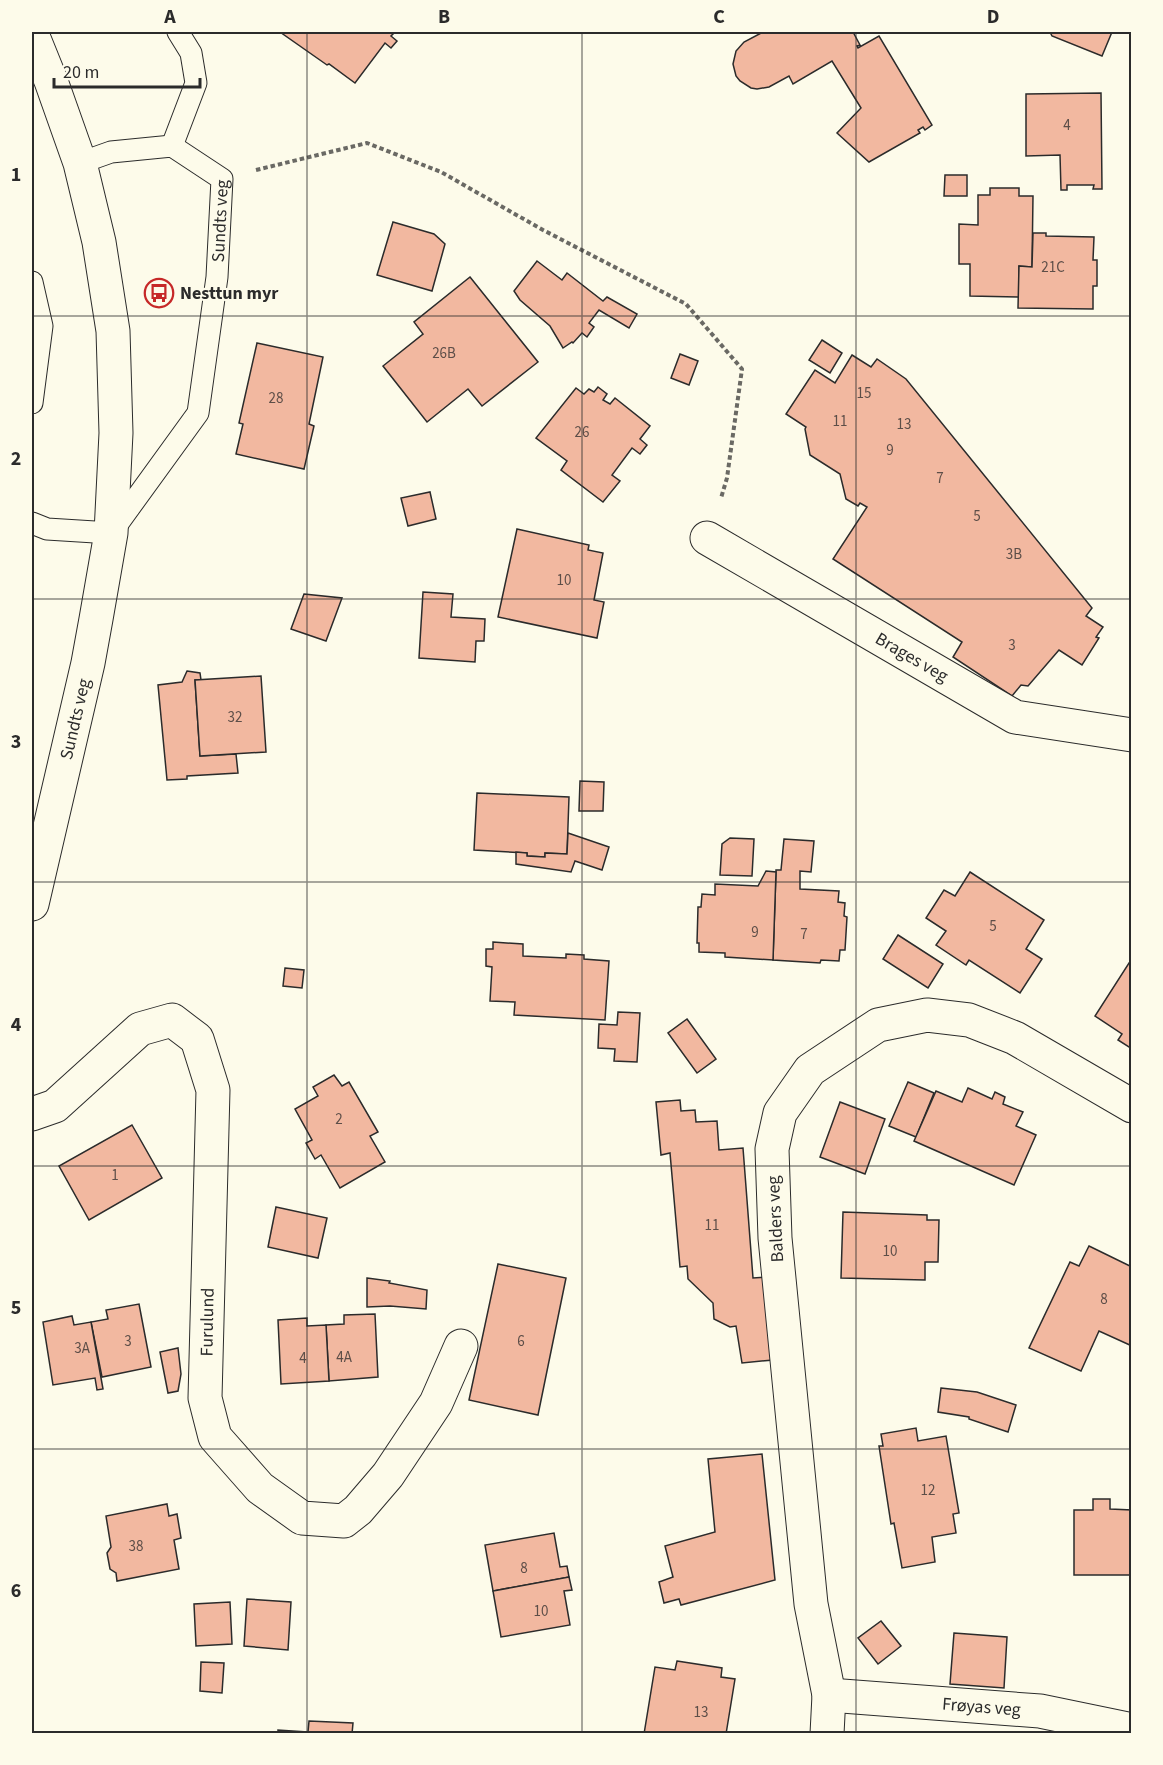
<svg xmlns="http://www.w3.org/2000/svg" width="1163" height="1765" font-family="'Source Sans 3',sans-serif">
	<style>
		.building { fill: #f2b8a0; stroke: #2b2b2b; stroke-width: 1.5 }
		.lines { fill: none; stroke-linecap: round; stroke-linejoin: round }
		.service-casing { stroke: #2b2b2b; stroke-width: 23 }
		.minor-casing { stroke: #2b2b2b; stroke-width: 35 }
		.tertiary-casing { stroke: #2b2b2b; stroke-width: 35 }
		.path { stroke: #6a6964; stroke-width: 4; stroke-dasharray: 4.5 3; stroke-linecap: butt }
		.service { stroke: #fdfbea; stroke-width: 21 }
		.minor { stroke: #fdfbea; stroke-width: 33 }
		.tertiary { stroke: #fdfbea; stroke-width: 33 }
		.grid { fill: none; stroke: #2b2b2b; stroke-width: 1.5; stroke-opacity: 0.55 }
		.labels { text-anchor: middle; stroke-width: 4.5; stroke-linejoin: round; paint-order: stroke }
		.number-label { font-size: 15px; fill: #5d4e48 }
		.street-label { font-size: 18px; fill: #2b2b2b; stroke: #fdfbea }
		.poi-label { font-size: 18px; font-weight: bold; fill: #2b2b2b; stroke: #fdfbea; text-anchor: start }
		.neatline { fill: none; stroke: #2b2b2b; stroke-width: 2 }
		.grid-label { font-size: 20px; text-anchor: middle; font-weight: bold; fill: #2b2b2b }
	</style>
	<rect width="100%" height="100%" fill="#fdfbea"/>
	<g class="building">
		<polygon points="280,32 395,32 391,36 397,41 391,48 385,43 355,83 329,64 327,65"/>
		<polygon points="763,32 853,32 860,45 857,46 858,48 879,36 932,125 925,130 923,127 918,130 920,133 869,162 837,133 861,108 832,61 793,84 789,76 769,87 757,89 751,88 740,81 736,76 733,64 736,51 744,42"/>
		<polygon points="1050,32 1112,32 1102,56 1052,36"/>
		<polygon points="1101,93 1102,189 1093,189 1094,185 1067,185 1067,190 1061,190 1060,155 1026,156 1026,94"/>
		<polygon points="945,175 967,175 967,196 944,196"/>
		<polygon points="990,188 1019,188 1019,196 1033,196 1032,267 1019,266 1019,297 970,296 970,264 959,264 959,224 978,225 978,195 990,195"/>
		<polygon points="393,222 434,234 445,244 432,291 377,275"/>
		<polygon points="1033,233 1046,233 1046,236 1094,237 1093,260 1097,260 1097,286 1093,286 1093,309 1018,308 1019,266 1032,267"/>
		<polygon points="537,261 562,280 567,273 603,301 607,297 637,314 629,328 599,310 589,323 594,327 587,337 582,333 573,343 572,342 563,348 550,326 520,300 514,291"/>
		<polygon points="470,277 538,362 482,406 468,389 427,422 383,366 423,334 414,322"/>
		<polygon points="822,340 842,353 830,373 809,360"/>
		<polygon points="257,343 323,357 309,424 314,426 304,469 236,454 243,424 239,423"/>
		<polygon points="680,354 698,361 689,385 671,378"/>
		<polygon points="852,355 871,367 877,359 906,379 1092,608 1086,616 1103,627 1096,637 1099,638 1082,665 1059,650 1028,686 1021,685 1012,696 953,657 962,642 833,559 867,507 860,503 858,506 846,499 840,474 810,455 805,429 806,427 786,414 815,370 835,383"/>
		<polygon points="598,387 607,394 603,400 610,404 615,398 650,426 640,439 647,445 640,454 632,448 612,475 620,481 603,502 561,470 567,461 536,438 576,388 584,394 589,389 594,392"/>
		<polygon points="430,492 436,519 408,526 401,498"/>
		<polygon points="517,529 589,545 588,550 603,553 594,600 604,602 597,638 498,617"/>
		<polygon points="423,592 453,594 451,617 485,619 484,641 476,641 475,662 419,658"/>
		<polygon points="304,594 342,598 326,641 291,629"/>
		<polygon points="187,671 200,673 201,680 195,680 200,756 236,754 238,773 187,776 187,779 167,780 158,685 182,682"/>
		<polygon points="261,676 266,752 200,756 195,680"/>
		<polygon points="580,781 604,782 603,811 579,811"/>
		<polygon points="477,793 569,797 567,854 545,853 545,857 527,856 527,853 474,850"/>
		<polygon points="568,833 609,847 602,870 575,861 571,872 516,864 516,852 527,853 527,856 545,857 545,853 567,854"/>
		<polygon points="730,838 754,839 752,876 720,875 722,844"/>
		<polygon points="784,839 814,841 811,872 800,871 800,889 839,891 838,902 845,903 844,916 847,917 845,950 840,950 839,961 821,960 820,963 773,960 776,872 776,870 781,870"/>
		<polygon points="766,871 776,872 773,960 725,957 725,953 699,952 699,943 697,943 698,907 701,907 702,894 715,895 715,884 758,886"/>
		<polygon points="970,872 1044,920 1026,949 1042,959 1020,993 969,960 966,965 936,945 946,931 926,918 944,890 955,896"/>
		<polygon points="898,935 943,964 928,988 883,959"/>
		<polygon points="493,942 523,944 523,956 566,958 566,954 584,955 584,959 609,961 605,1020 514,1015 515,1002 490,1001 492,967 486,966 486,949 493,949"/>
		<polygon points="1129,963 1132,965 1132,1049 1118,1040 1122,1034 1095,1016"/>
		<polygon points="285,968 304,970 302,988 283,986"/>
		<polygon points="618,1012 640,1013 637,1062 614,1061 615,1049 598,1048 599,1024 617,1025"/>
		<polygon points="687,1019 716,1059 697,1073 668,1033"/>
		<polygon points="334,1075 342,1086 349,1082 378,1132 370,1136 385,1162 340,1188 321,1155 315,1159 306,1143 312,1140 295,1109 318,1096 313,1087"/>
		<polygon points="908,1082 934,1093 916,1137 889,1126"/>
		<polygon points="968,1088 992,1099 995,1092 1005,1097 1003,1104 1023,1112 1016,1126 1036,1135 1014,1185 914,1141 936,1091 962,1102"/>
		<polygon points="680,1100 681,1111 695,1110 696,1122 717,1121 719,1150 743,1148 753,1278 766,1277 773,1360 742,1363 736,1326 730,1327 714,1319 713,1303 688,1279 687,1266 680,1267 670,1153 661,1155 656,1102"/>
		<polygon points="840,1102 885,1119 865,1174 820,1157"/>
		<polygon points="132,1125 162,1178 89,1220 59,1166"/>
		<polygon points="276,1207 327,1218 318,1258 268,1247"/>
		<polygon points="843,1212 927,1215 927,1220 939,1220 938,1262 925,1262 925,1280 841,1278"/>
		<polygon points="1089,1246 1132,1267 1132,1346 1099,1331 1081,1371 1029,1348 1070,1262 1079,1266"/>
		<polygon points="498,1264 566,1278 538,1415 469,1400"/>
		<polygon points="367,1278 390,1281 389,1283 427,1290 426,1309 390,1306 367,1307"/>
		<polygon points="139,1304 151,1367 102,1377 91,1322 108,1319 106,1310"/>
		<polygon points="375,1314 378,1377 329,1381 326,1325 344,1324 344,1315"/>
		<polygon points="72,1316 74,1325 91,1322 103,1389 97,1390 95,1378 53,1385 43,1322"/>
		<polygon points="307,1318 307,1326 326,1325 329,1381 281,1384 278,1320"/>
		<polygon points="178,1348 181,1374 178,1391 168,1393 160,1352"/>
		<polygon points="941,1388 977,1392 1016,1405 1008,1432 969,1419 969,1417 938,1412"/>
		<polygon points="916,1428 918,1441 946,1436 959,1513 953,1514 956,1533 932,1537 935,1562 902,1568 894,1523 891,1524 879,1446 883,1446 881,1434"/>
		<polygon points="762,1454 775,1580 681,1605 679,1599 664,1603 659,1582 673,1577 665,1546 715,1532 708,1459"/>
		<polygon points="1093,1499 1110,1499 1110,1509 1132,1510 1132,1575 1074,1575 1074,1510 1093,1510"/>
		<polygon points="167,1504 169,1516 177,1514 181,1538 174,1540 179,1569 117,1581 116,1573 110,1569 107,1553 111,1547 106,1516"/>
		<polygon points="554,1533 560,1567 567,1566 569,1577 493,1591 485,1545"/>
		<polygon points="569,1577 572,1590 564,1591 570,1625 501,1637 493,1591"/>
		<polygon points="247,1599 291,1602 288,1650 244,1646"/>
		<polygon points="230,1602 232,1644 196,1646 194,1604"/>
		<polygon points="881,1621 901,1646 878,1664 858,1638"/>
		<polygon points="954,1633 1007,1637 1004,1688 950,1684"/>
		<polygon points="677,1661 722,1668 721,1677 735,1679 726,1734 644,1734 655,1667 675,1670"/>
		<polygon points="201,1662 224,1663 222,1693 200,1691"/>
		<polygon points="309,1721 353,1723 352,1734 278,1734 278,1730 308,1732"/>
	</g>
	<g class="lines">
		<g class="service-casing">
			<g id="service">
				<polyline points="172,146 196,83 191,53 178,32"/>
				<polyline points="32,282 42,326 32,403"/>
				<path id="s1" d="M32,523L47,529L111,533L198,413L217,277L222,179L172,146L111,152L80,163"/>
			</g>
		</g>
		<g class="minor-casing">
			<g id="minor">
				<path id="s2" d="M707,538L1015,717L1132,735"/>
				<polyline points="32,1114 55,1106 140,1029 172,1020 197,1039 213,1090 205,1398 215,1437 260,1488 302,1518 344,1521 358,1510 388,1475 436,1403 461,1346"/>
				<path id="s3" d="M829,1695L1040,1711L1132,1730"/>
				<polyline points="827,1734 829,1695 811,1604 775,1238 772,1149 780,1113 810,1070 878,1025 927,1015 969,1020 1015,1038 1132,1106"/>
			</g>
		</g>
		<g class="tertiary-casing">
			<polyline id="tertiary" points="32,34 51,81 80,163 99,242 113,331 116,433 111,533 96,619 88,663 32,904"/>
		</g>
		<polyline class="path" points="256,170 367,143 441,172 543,230 686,304 742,369 727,478 721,498"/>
		<use href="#service" class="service"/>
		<use href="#minor" class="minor"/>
		<use href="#tertiary" class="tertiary"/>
	</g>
	<path class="grid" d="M307,32V1734M582,32V1734M856,32V1734M32,316H1132M32,599H1132M32,882H1132M32,1166H1132M32,1449H1132"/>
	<defs>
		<g id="bus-ring" transform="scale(1.5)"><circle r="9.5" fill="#fdfbea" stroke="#c62828" stroke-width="1.5"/><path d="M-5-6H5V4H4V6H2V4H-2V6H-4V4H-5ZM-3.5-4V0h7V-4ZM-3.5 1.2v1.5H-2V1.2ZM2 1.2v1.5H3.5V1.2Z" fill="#c62828"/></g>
	</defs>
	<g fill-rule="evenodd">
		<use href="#bus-ring" x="159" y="293"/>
	</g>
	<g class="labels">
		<g class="number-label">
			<text x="1067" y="130">4</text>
			<text x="1053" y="272">21C</text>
			<text x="444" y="358">26B</text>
			<text x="864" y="398">15</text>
			<text x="276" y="403">28</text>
			<text x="840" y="426">11</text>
			<text x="904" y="429">13</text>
			<text x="582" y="437">26</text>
			<text x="890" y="455">9</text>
			<text x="940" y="483">7</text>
			<text x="977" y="521">5</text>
			<text x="1014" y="559">3B</text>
			<text x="564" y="585">10</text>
			<text x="1012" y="650">3</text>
			<text x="235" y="722">32</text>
			<text x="993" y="931">5</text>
			<text x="755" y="937">9</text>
			<text x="804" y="939">7</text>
			<text x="339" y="1124">2</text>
			<text x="115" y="1180">1</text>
			<text x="712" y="1230">11</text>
			<text x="890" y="1256">10</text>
			<text x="1104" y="1304">8</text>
			<text x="128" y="1346">3</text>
			<text x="521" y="1346">6</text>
			<text x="82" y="1353">3A</text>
			<text x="344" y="1362">4A</text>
			<text x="303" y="1363">4</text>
			<text x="928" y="1495">12</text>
			<text x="136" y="1551">38</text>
			<text x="524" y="1573">8</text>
			<text x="541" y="1616">10</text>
			<text x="701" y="1717">13</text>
		</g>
		<g class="street-label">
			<text dy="6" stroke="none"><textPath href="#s1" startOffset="422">Sundts veg</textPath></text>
			<text dy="6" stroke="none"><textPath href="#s2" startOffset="237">Brages veg</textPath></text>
			<text transform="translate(75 719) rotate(-77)" y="6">Sundts veg</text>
			<text transform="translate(775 1219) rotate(-93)" y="6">Balders veg</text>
			<text transform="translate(207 1322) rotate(-89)" y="6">Furulund</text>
			<text dy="6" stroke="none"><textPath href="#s3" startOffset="153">Frøyas veg</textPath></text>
		</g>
		<g class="poi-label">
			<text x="180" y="299">Nesttun myr</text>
		</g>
	</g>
	<rect width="1163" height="1765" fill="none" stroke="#fdfbea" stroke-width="66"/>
	<path d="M54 78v9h146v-9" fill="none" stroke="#2b2b2b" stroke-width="3"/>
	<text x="63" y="78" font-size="18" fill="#2b2b2b" stroke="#fdfbea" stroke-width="4.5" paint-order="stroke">20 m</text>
	<rect x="33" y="33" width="1097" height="1699" class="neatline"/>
	<g class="grid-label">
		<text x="170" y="23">A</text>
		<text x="444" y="23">B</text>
		<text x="719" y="23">C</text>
		<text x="993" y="23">D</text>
		<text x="16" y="181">1</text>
		<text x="16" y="465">2</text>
		<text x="16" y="748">3</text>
		<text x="16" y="1031">4</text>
		<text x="16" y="1314">5</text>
		<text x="16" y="1597">6</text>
	</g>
</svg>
